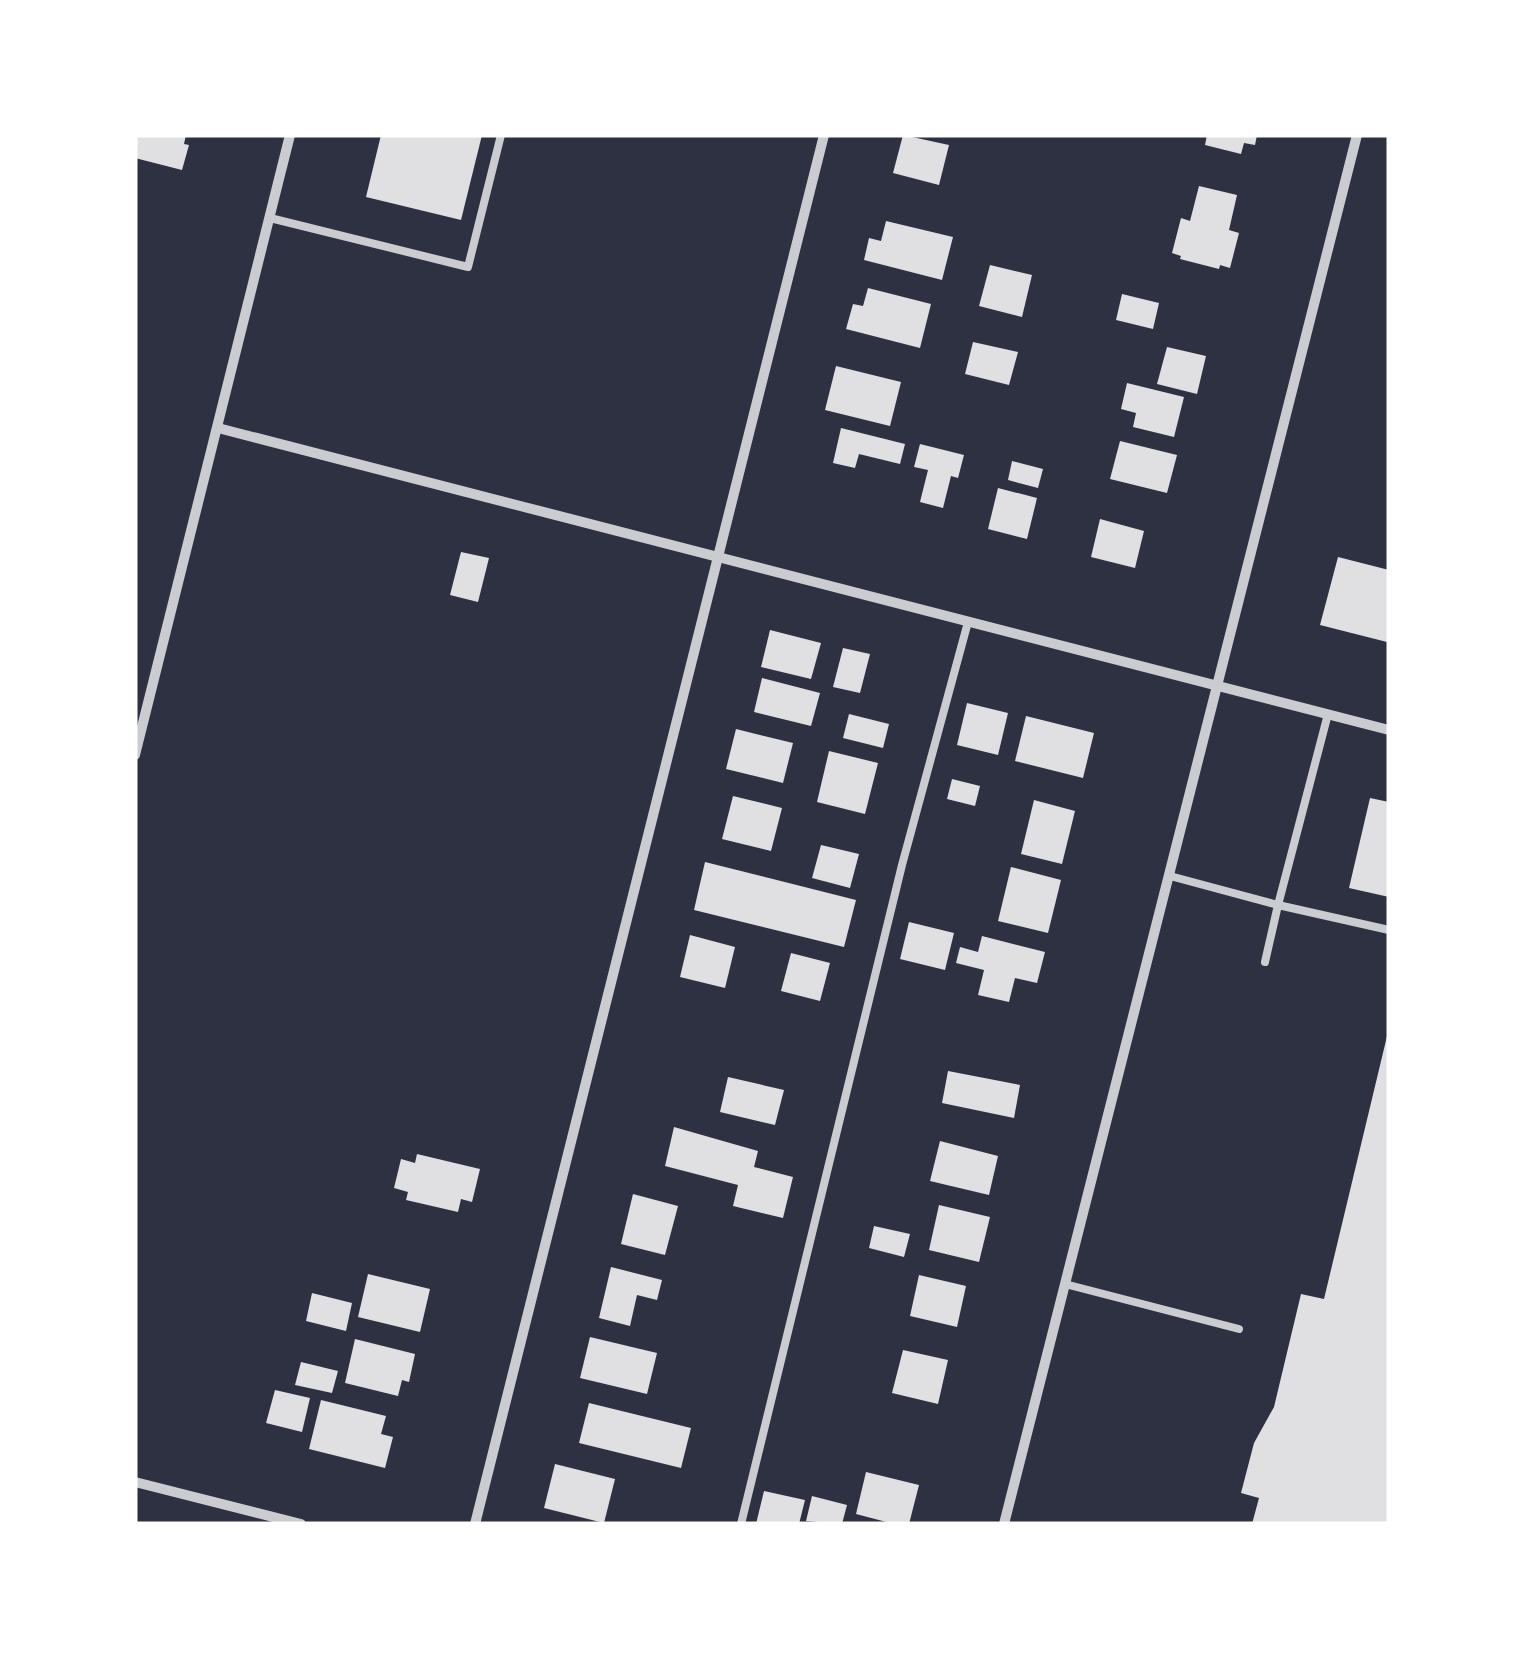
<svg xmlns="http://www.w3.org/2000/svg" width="1524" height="1659" font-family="'Titillium Web',sans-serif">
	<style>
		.building { fill: #e0e0e3 }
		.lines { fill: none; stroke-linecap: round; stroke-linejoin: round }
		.service { stroke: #caccd0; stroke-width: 8 }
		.minor { stroke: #caccd0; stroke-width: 10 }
	</style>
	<rect width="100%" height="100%" fill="#2d3142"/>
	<g class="building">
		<polygon points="135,135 186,135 184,144 189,145 182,170 135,158"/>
		<polygon points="381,135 482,135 461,220 366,197"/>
		<polygon points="903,135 949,145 939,185 893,173"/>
		<polygon points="1207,135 1257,135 1255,145 1244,143 1241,154 1205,145"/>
		<polygon points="1199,186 1237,195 1229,230 1239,233 1230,268 1220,265 1219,269 1180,259 1181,256 1172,253 1181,218 1190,221"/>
		<polygon points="886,221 953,237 942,280 864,260 869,238 881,241"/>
		<polygon points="990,265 1032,275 1022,317 979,306"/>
		<polygon points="868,288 931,304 920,348 846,329 853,304 863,306"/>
		<polygon points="1122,294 1159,303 1153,329 1116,320"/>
		<polygon points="973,342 1018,352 1009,385 965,374"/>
		<polygon points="1167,347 1206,356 1197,394 1157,384"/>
		<polygon points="836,366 901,382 890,426 825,410"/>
		<polygon points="1127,383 1184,397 1174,437 1133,427 1136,413 1121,409"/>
		<polygon points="841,428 905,444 900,464 859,454 855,468 833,463"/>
		<polygon points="1120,441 1177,455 1167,493 1110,479"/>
		<polygon points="920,444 964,455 958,478 951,476 943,508 920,502 928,470 914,467"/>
		<polygon points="1012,461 1043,469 1038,488 1008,480"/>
		<polygon points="998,488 1037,498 1027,539 988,529"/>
		<polygon points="1100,519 1144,531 1135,568 1091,557"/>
		<polygon points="461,552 489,558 478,602 450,595"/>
		<polygon points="1338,557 1389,570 1387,642 1320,625"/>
		<polygon points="770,630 821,643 811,679 761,667"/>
		<polygon points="843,648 870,654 860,693 833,687"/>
		<polygon points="762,678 820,693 811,726 754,712"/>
		<polygon points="967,703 1008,713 998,755 957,745"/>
		<polygon points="849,714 889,724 883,748 843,738"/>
		<polygon points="1026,716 1094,733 1083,778 1015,761"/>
		<polygon points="736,729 793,743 783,783 726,769"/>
		<polygon points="829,751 878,763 865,814 817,802"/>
		<polygon points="952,779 980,786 975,806 947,799"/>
		<polygon points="733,796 782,808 771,851 722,839"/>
		<polygon points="1370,798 1389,802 1389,897 1349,888"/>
		<polygon points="1034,800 1075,811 1062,864 1021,854"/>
		<polygon points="821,845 859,854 850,888 812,878"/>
		<polygon points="705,862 856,900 844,947 694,910"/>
		<polygon points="1011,867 1061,880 1048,933 998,921"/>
		<polygon points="909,922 954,933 945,970 900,959"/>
		<polygon points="690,935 735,947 725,988 680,977"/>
		<polygon points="982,936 1045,952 1037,983 1015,978 1009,1002 978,995 984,970 956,963 960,947 978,952"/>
		<polygon points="791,953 830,963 820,1001 781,991"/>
		<polygon points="1388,1032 1389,1524 1252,1524 1259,1498 1241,1493 1254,1443 1274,1407 1301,1294 1324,1299"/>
		<polygon points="948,1071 1020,1085 1014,1118 942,1103"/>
		<polygon points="728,1077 784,1090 775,1125 720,1112"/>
		<polygon points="674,1127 758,1151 754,1167 793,1177 783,1218 733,1206 738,1185 665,1166"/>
		<polygon points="940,1141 998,1156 989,1195 930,1181"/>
		<polygon points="417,1154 480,1169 472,1202 461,1199 458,1212 406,1200 408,1192 394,1188 401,1159 415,1163"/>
		<polygon points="633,1194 678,1206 665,1255 621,1244"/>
		<polygon points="939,1205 990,1217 979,1262 929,1250"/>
		<polygon points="874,1226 910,1234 904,1257 869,1248"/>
		<polygon points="611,1267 662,1280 657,1300 637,1295 630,1326 599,1318"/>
		<polygon points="368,1274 430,1289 420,1332 358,1317"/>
		<polygon points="919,1275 966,1286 957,1327 910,1316"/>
		<polygon points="312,1293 352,1303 346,1331 306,1321"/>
		<polygon points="590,1337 657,1353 647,1394 580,1378"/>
		<polygon points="355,1339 415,1354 409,1382 402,1380 398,1396 345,1383"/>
		<polygon points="903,1350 948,1360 938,1404 892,1393"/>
		<polygon points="301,1362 338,1371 332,1393 295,1385"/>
		<polygon points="275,1390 310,1398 302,1432 266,1423"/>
		<polygon points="321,1400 386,1416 381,1434 393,1437 385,1468 309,1449"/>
		<polygon points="589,1403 691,1428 681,1468 579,1443"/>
		<polygon points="555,1464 615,1479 604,1523 544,1508"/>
		<polygon points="866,1472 919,1485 909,1524 894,1524 856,1514"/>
		<polygon points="764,1491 805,1500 799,1524 756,1524"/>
		<polygon points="812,1496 847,1505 842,1524 806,1521"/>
	</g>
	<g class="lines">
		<g class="service">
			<polyline points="270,218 468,267 501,135"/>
			<polyline points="1328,714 1278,905 1389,930"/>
			<polyline points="1170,876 1278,905 1265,962"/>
			<polyline points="1065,1284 1239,1329"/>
			<polyline points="741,1524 902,865 968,622"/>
		</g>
		<g class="minor">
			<polyline points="218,428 1389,730"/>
			<polyline points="135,755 290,135"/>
			<polyline points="135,1482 301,1524"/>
			<polyline points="475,1524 824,135"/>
			<polyline points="1004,1524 1357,135"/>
		</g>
	</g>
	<rect width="1524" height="1659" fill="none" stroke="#ffffff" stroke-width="275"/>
</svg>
